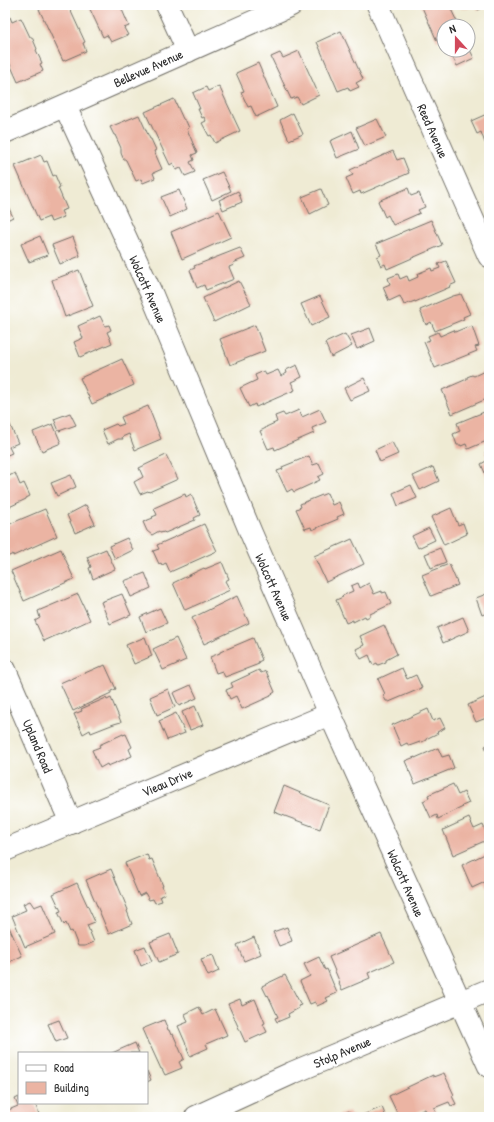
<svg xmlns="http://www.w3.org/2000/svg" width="494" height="1122" font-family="'Patrick Hand',sans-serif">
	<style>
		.building { fill: #ebb4a3 }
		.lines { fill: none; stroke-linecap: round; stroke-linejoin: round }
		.minor-casing { stroke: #706e66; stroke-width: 24 }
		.minor { stroke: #fff; stroke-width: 22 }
		.labels { text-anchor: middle; stroke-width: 4; stroke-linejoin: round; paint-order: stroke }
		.street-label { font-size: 13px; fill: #2b2b2b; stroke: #fff }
	</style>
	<rect width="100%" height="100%" fill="#fff"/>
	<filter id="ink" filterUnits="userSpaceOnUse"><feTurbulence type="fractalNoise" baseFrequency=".025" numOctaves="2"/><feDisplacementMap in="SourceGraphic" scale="8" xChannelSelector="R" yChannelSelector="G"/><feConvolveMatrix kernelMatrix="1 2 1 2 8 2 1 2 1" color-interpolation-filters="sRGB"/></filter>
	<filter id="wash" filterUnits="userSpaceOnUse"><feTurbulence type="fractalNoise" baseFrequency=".012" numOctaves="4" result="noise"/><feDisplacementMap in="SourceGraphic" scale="16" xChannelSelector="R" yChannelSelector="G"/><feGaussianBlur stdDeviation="0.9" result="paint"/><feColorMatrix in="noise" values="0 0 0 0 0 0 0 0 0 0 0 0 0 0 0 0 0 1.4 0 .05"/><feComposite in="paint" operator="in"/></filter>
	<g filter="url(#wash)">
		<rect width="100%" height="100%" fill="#efebd4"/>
		<g id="blocks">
			<g class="building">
				<polygon points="47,5 68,5 85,42 83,43 86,51 63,61 39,9"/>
				<polygon points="88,5 120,5 129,26 124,28 128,35 111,42 107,35 103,37"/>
				<polygon points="421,5 449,5 459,26 444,26 444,38 437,41"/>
				<polygon points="460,5 474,5 466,9 465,7 462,9"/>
				<polygon points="476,5 489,5 478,10"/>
				<polygon points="10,17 12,22 21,18 30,37 32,37 37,49 36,50 42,63 40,64 43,71 18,82 5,53 5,19"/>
				<polygon points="341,31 363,79 356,83 359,87 350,91 348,87 338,91 317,42"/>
				<polygon points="468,46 474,58 457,66 449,50 468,50"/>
				<polygon points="299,51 319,95 301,104 297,97 291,99 271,57 280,53 283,58"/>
				<polygon points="258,63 277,107 256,117 251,106 248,107 241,92 244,91 236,73"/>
				<polygon points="219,86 240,131 215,143 211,135 209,136 202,123 206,121 204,117 202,118 198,109 200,109 193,93 206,87 208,91"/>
				<polygon points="174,99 183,119 186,121 189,128 187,129 197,153 192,155 194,160 190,162 195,172 185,176 181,168 176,170 173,163 170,165 145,112"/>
				<polygon points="293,113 303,134 289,140 280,120"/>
				<polygon points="489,113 489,141 485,143 481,132 477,134 471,121"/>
				<polygon points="139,115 150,139 151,139 156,150 154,151 162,169 153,173 155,178 143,183 141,179 136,181 126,160 123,158 121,153 121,148 115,135 114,135 110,127"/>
				<polygon points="377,119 386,137 365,146 356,128"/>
				<polygon points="352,131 359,149 337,158 330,141"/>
				<polygon points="393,151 397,160 403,158 409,173 361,194 360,191 353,194 346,178 353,175 350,170"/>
				<polygon points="41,155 44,162 47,161 53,176 55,175 60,187 58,188 67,209 61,211 64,217 51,222 49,217 39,221 15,166"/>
				<polygon points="222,172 231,191 212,200 203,180"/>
				<polygon points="408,188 411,196 419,193 425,207 418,210 420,213 393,225 388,215 385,217 378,201"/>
				<polygon points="321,189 328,205 310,214 302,197"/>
				<polygon points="179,190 187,209 170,217 161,197"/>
				<polygon points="238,191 242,202 223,210 219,200"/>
				<polygon points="5,200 13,217 5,221"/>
				<polygon points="219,211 231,237 182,259 171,232"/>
				<polygon points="431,220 442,245 387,269 385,264 381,266 377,257 381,255 376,244 400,234 402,232"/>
				<polygon points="40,236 48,255 29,262 21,244"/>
				<polygon points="73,237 80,256 60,264 52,245"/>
				<polygon points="240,248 245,258 233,263 234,265 229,267 234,279 206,290 204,285 197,288 190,270 195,268 194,266"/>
				<polygon points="446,261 456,283 449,286 450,287 415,302 415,301 404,305 400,296 389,301 383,287 390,284 388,278 398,274 400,279 407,276 409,281 418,277 417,274 431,268 432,271 440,268 438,264"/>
				<polygon points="79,270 93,306 65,317 52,280"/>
				<polygon points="239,281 251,304 214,322 203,298"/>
				<polygon points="461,294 470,314 463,317 464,319 435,331 431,322 426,325 420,310 453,296"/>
				<polygon points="320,296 330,317 311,326 301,304"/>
				<polygon points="100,316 105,326 109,325 111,330 107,332 112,343 80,357 74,342 83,338 78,326"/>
				<polygon points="255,325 265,351 230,365 220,339"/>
				<polygon points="472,326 479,346 475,347 477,351 435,368 424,342 430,340 428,336 438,332 440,336 454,330 455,332 467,327 468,328"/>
				<polygon points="370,328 375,341 357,349 351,335"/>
				<polygon points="345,334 352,346 331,357 325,343"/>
				<polygon points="122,359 134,385 92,404 80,378"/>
				<polygon points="297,365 302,377 291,382 295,390 256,407 255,404 249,407 240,388 257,380 255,375 264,371 266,375 278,370 281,376 287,373 286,370"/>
				<polygon points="489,369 489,398 452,414 442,390 467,379 467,377 472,375 474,376"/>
				<polygon points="364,378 370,391 350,400 344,388"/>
				<polygon points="148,406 161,439 135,450 129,434 122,437 123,439 118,439 108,444 102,430 116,424 118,426 124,424 121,417"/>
				<polygon points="320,409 326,422 312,428 314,433 275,450 274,447 268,449 260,431 266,428 266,427 277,422 275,416 283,413 285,416 299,410 302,417"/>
				<polygon points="489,410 489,440 468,449 466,444 461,446 461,445 457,445 453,434 460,431 457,423"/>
				<polygon points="70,413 76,425 59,431 54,419"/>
				<polygon points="7,418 18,443 9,447 12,453 5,456 5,419"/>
				<polygon points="53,424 61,443 42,451 33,432"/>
				<polygon points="392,442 398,454 380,462 375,450"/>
				<polygon points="489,450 489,482 481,464 488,460 485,452"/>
				<polygon points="166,455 178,479 149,492 148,491 140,494 134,482 143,477 139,468"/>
				<polygon points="309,456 313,465 319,463 324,474 318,477 320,480 294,492 292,489 287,492 277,471 283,469 282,467"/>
				<polygon points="433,467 439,481 420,490 413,476"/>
				<polygon points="15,473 20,485 24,483 30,496 26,498 26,499 5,509 5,478"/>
				<polygon points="71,475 76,487 57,496 51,483"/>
				<polygon points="411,485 417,498 398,506 393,493"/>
				<polygon points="327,493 332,505 339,502 344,514 337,517 338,519 312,530 311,527 305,529 296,509 301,507 300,504"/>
				<polygon points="185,494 186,497 191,494 200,515 194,518 195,520 165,533 164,532 160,533 159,531 152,535 147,531 143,522 153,518 152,517 157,515 154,508"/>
				<polygon points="86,505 95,524 75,533 67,515"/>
				<polygon points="451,508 458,525 463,523 467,534 444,545 431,517"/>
				<polygon points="45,509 57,536 13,556 13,554 5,558 5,526"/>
				<polygon points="204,524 217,551 170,572 166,563 162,565 161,563 159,564 153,551 159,549 157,545"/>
				<polygon points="429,528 435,540 418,548 412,536"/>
				<polygon points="127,538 133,550 115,559 109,546"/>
				<polygon points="352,539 364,564 326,582 314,556"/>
				<polygon points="440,548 446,562 431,568 425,554"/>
				<polygon points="61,549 74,579 24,601 11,571"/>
				<polygon points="106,549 115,569 93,579 89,568 91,567 87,557"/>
				<polygon points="222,562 229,579 225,581 230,590 185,610 173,583 204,568 205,569"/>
				<polygon points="449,564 458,585 431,596 422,575"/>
				<polygon points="145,573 151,588 131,597 124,581"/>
				<polygon points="358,583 360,588 369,583 374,594 382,591 382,593 386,592 391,604 370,614 370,616 366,618 365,616 353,622 353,620 346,623 336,600 343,597 342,596 353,591 351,586"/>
				<polygon points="489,593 489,612 482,615 476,598"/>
				<polygon points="78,594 90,620 44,641 35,621 40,618 38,611"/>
				<polygon points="122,594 131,615 110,624 101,602"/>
				<polygon points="237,596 249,623 204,644 192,618"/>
				<polygon points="160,608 167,623 146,632 140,617"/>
				<polygon points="463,617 469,631 443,643 437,628"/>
				<polygon points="384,625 397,654 386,660 386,662 378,665 377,663 373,665 369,655 361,659 356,649 364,645 360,636"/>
				<polygon points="145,637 152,656 134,664 126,645"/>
				<polygon points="176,638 186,660 163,670 153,649"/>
				<polygon points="253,638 262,660 258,662 259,664 225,677 222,671 216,673 210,657 220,653 220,652"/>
				<polygon points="105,665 116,689 111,691 111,693 73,711 60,683 69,679 69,680 101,666 101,667"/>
				<polygon points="402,668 407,679 416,675 422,688 389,702 388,701 386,701 383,695 385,694 378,679"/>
				<polygon points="259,670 261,673 266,671 275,692 270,695 271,696 242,709 236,696 230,699 226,690 233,687 231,683"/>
				<polygon points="191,685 197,698 179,706 173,693"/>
				<polygon points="168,689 175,707 157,715 150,697"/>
				<polygon points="488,696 489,699 489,717 476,722 468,705"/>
				<polygon points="106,698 107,700 111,698 121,722 114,724 91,733 90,730 83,734 74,714 82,711 81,709"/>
				<polygon points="195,706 203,725 190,730 182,712"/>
				<polygon points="428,709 433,721 440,718 445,728 437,732 438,733 426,739 426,740 420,743 420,742 409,746 407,743 401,746 392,725"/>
				<polygon points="176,713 185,733 167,740 159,721"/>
				<polygon points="123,734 123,735 126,734 132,747 129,749 132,756 108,766 107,764 100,768 92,750 100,747 99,745"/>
				<polygon points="489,744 489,756 485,746"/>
				<polygon points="438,748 442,757 449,755 454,768 415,784 405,761 415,757 415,758"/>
				<polygon points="453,784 458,795 464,792 469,803 462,806 463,807 438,819 437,815 431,818 423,801 429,798 428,795"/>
				<polygon points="284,786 329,805 320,829 274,812"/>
				<polygon points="469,818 474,829 483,825 489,839 453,855 443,830"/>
				<polygon points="489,852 489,889 485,882 472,888 462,865"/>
				<polygon points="147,854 149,860 152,859 163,886 162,886 165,894 160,896 162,901 155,903 153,899 149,900 145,893 139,896 125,863"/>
				<polygon points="111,869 128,910 127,911 132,924 109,934 86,880"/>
				<polygon points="77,883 95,922 87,925 94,942 85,946 78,946 72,931 70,932 66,923 64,925 58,912 61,911 53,894"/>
				<polygon points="30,901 34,907 42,904 55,934 25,947 12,916 26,910 23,904"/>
				<polygon points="9,927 22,956 5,964 5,928"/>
				<polygon points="287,927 292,941 279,946 273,932"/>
				<polygon points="170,934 178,954 159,962 150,942"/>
				<polygon points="381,934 394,962 368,973 370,978 342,990 339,984 340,983 329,957"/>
				<polygon points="254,937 261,954 244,961 237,945"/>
				<polygon points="145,946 152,961 141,966 135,950"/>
				<polygon points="213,955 219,971 208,976 201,959"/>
				<polygon points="319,957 325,970 327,969 337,993 326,998 328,1001 317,1006 315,1002 310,1004 300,981 310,976 304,964"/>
				<polygon points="285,975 301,1005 298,1006 299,1008 288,1014 289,1017 277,1022 275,1018 278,1017 268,995 267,996 262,986"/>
				<polygon points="240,999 242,1005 255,999 265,1023 263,1024 267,1032 245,1042 228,1004"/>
				<polygon points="199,1007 203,1015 215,1009 227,1035 206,1044 208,1048 190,1056 187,1049 188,1049 178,1026 188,1022 185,1014"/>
				<polygon points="59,1020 67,1038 56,1042 48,1024"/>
				<polygon points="164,1020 168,1030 169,1030 171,1035 173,1034 184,1059 179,1062 182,1068 165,1075 162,1069 161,1069 150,1045 149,1045 142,1029"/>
				<polygon points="135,1043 139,1053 112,1053"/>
				<polygon points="147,1071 151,1080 147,1082"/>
				<polygon points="444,1073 454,1095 452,1096 456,1104 451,1106 449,1102 434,1108 436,1112 428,1116 425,1109 407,1117 399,1117 389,1096 433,1075 433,1077"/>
				<polygon points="19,1097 19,1103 35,1103 40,1117 8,1117 6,1111 18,1106 15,1099"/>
				<polygon points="382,1107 386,1117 358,1117"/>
				<polygon points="349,1111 351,1116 353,1115 353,1117 336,1117"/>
			</g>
		</g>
	</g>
	<g filter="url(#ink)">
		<use href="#blocks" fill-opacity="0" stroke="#706e66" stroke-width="1"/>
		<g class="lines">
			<g class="minor-casing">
				<g id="minor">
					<polyline points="167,5 188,51"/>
					<polyline points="378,5 489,256"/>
					<polyline points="65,106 152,295 251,533 330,714 489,1066"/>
					<polyline points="5,132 291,5"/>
					<polyline points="5,670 71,823"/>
					<polyline points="5,850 330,714"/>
					<polyline points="196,1117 292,1073 489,990"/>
				</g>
			</g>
			<use href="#minor" class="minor"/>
		</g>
	</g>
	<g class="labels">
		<g class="street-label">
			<text transform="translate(148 68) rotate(-24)" y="5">Bellevue Avenue</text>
			<text transform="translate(433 131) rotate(66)" y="5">Reed Avenue</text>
			<text transform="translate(148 289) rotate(66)" y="5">Wolcott Avenue</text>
			<text transform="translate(274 587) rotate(66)" y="5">Wolcott Avenue</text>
			<text transform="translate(38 746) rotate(67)" y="5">Upland Road</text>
			<text transform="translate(167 782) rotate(-23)" y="5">Vieau Drive</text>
			<text transform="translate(406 883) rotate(66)" y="5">Wolcott Avenue</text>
			<text transform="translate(342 1052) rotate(-23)" y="5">Stolp Avenue</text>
		</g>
	</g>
	<rect width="494" height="1122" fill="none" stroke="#fff" stroke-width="20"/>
	<rect x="18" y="1052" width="130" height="52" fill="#ffffff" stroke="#aaaaaa"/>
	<rect x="26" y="1065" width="20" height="6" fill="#ffffff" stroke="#aaaaaa"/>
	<text x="54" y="1072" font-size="12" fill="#2b2b2b">Road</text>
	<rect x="26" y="1082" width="20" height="12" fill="#ebb4a3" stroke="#aaaaaa"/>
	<text x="54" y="1092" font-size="12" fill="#2b2b2b">Building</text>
	<g transform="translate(456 38) rotate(339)"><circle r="19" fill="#ffffff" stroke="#aaaaaa"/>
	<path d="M0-3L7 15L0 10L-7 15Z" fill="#d1495b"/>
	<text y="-6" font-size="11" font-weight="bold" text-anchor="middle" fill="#2b2b2b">N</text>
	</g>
</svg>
